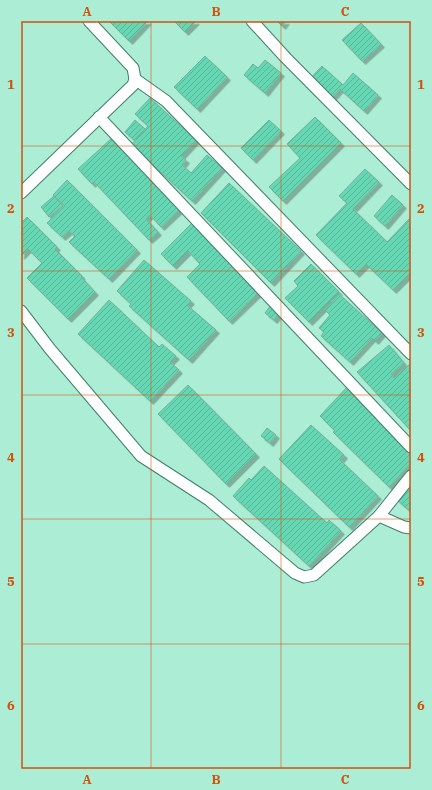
<svg xmlns="http://www.w3.org/2000/svg" width="432" height="790" font-family="'IBM Plex Serif',serif">
	<style>
		.building { fill: url(#building-hatch); stroke: #72b29b; filter: url(#shadow) }
		.lines { fill: none; stroke-linecap: round; stroke-linejoin: round }
		.street-casing { stroke: #407f6a; stroke-width: 13 }
		.street { stroke: #fff; stroke-width: 11 }
		.grid { fill: none; stroke: #d1520c; stroke-width: 1; stroke-opacity: 0.55 }
		.neatline { fill: none; stroke: #d1520c; stroke-width: 1.5 }
		.grid-label { font-size: 13px; text-anchor: middle; font-weight: bold; fill: #d1520c }
	</style>
	<defs>
		<pattern id="building-hatch" width="6" height="6" patternUnits="userSpaceOnUse"><rect width="6" height="6" fill="#65d7b3"/><path d="M-1 1l2-2M0 6l6-6M5 7l2-2" fill="none" stroke="#56b899"/></pattern>
		<filter id="shadow"><feDropShadow dx="3.5" dy="3.5" stdDeviation="0" flood-color="#0004"/></filter>
	</defs>
	<rect width="100%" height="100%" fill="#acedd5"/>
	<g class="building">
		<polygon points="109,21 148,21 129,41"/>
		<polygon points="174,21 196,21 185,32"/>
		<polygon points="277,21 286,21 282,26"/>
		<polygon points="361,23 381,44 362,61 342,40"/>
		<polygon points="205,56 227,77 197,109 174,87"/>
		<polygon points="265,60 281,73 265,93 244,75 253,64 258,68"/>
		<polygon points="322,66 343,85 353,73 378,95 364,111 340,89 327,103 305,84"/>
		<polygon points="150,98 196,140 181,156 186,160 182,165 191,173 207,155 222,168 192,201 131,145 148,126 135,114"/>
		<polygon points="315,117 341,143 283,201 269,187 300,158 287,144"/>
		<polygon points="135,120 145,129 134,140 125,132"/>
		<polygon points="269,120 281,131 253,160 241,148"/>
		<polygon points="113,137 180,209 161,227 150,215 146,219 158,232 149,240 94,182 92,184 78,169"/>
		<polygon points="365,169 379,182 353,209 387,242 411,217 411,272 393,290 366,264 356,274 316,235 347,203 339,196"/>
		<polygon points="67,180 137,250 109,279 69,242 75,236 69,231 62,237 47,223 65,206 53,195"/>
		<polygon points="229,183 301,251 271,283 201,213"/>
		<polygon points="392,195 403,205 385,226 374,216"/>
		<polygon points="54,196 63,206 49,217 41,207"/>
		<polygon points="27,217 57,247 55,249 82,276 81,277 95,292 68,319 27,278 42,263 28,249 21,256 21,223"/>
		<polygon points="193,222 260,291 229,321 187,277 200,264 188,251 173,266 161,254"/>
		<polygon points="144,260 191,301 187,305 216,330 189,360 129,306 131,304 117,291"/>
		<polygon points="311,264 339,292 309,322 285,298 298,286 294,281"/>
		<polygon points="339,294 382,333 375,341 372,338 350,362 321,336 324,332 319,328 330,315 325,310"/>
		<polygon points="109,300 159,347 162,344 176,356 170,362 179,370 150,401 78,334"/>
		<polygon points="271,305 280,312 274,320 265,313"/>
		<polygon points="389,345 404,363 391,374 394,378 410,364 411,365 411,431 357,372"/>
		<polygon points="188,385 256,454 226,484 158,414"/>
		<polygon points="348,386 411,447 411,463 389,487 333,432 335,431 320,416"/>
		<polygon points="311,425 344,455 340,460 378,496 349,527 279,459"/>
		<polygon points="267,428 276,435 270,443 261,436"/>
		<polygon points="264,466 327,523 329,520 341,531 309,566 233,496 249,478 251,480"/>
		<polygon points="411,483 411,512 396,499"/>
	</g>
	<g class="lines">
		<g class="street-casing">
			<g id="street">
				<polyline points="252,21 286,58 411,184"/>
				<polyline points="135,79 166,101 411,354"/>
				<polyline points="99,117 411,447"/>
				<polyline points="21,193 133,85 135,79 133,68 89,21"/>
				<polyline points="21,311 50,349 141,456 209,500 295,573 304,577 314,575 379,516 404,527 411,528"/>
				<polyline points="379,516 411,476"/>
			</g>
		</g>
		<use href="#street" class="street"/>
	</g>
	<path class="grid" d="M151,21V769M281,21V769M21,146H411M21,271H411M21,395H411M21,519H411M21,644H411"/>
	<rect width="432" height="790" fill="none" stroke="#acedd5" stroke-width="44"/>
	<rect x="22" y="22" width="388" height="746" class="neatline"/>
	<g class="grid-label">
		<text x="87" y="16">A</text>
		<text x="216" y="16">B</text>
		<text x="345" y="16">C</text>
		<text x="11" y="89">1</text>
		<text x="421" y="89">1</text>
		<text x="11" y="213">2</text>
		<text x="421" y="213">2</text>
		<text x="11" y="337">3</text>
		<text x="421" y="337">3</text>
		<text x="11" y="462">4</text>
		<text x="421" y="462">4</text>
		<text x="11" y="586">5</text>
		<text x="421" y="586">5</text>
		<text x="11" y="710">6</text>
		<text x="421" y="710">6</text>
		<text x="87" y="784">A</text>
		<text x="216" y="784">B</text>
		<text x="345" y="784">C</text>
	</g>
</svg>
